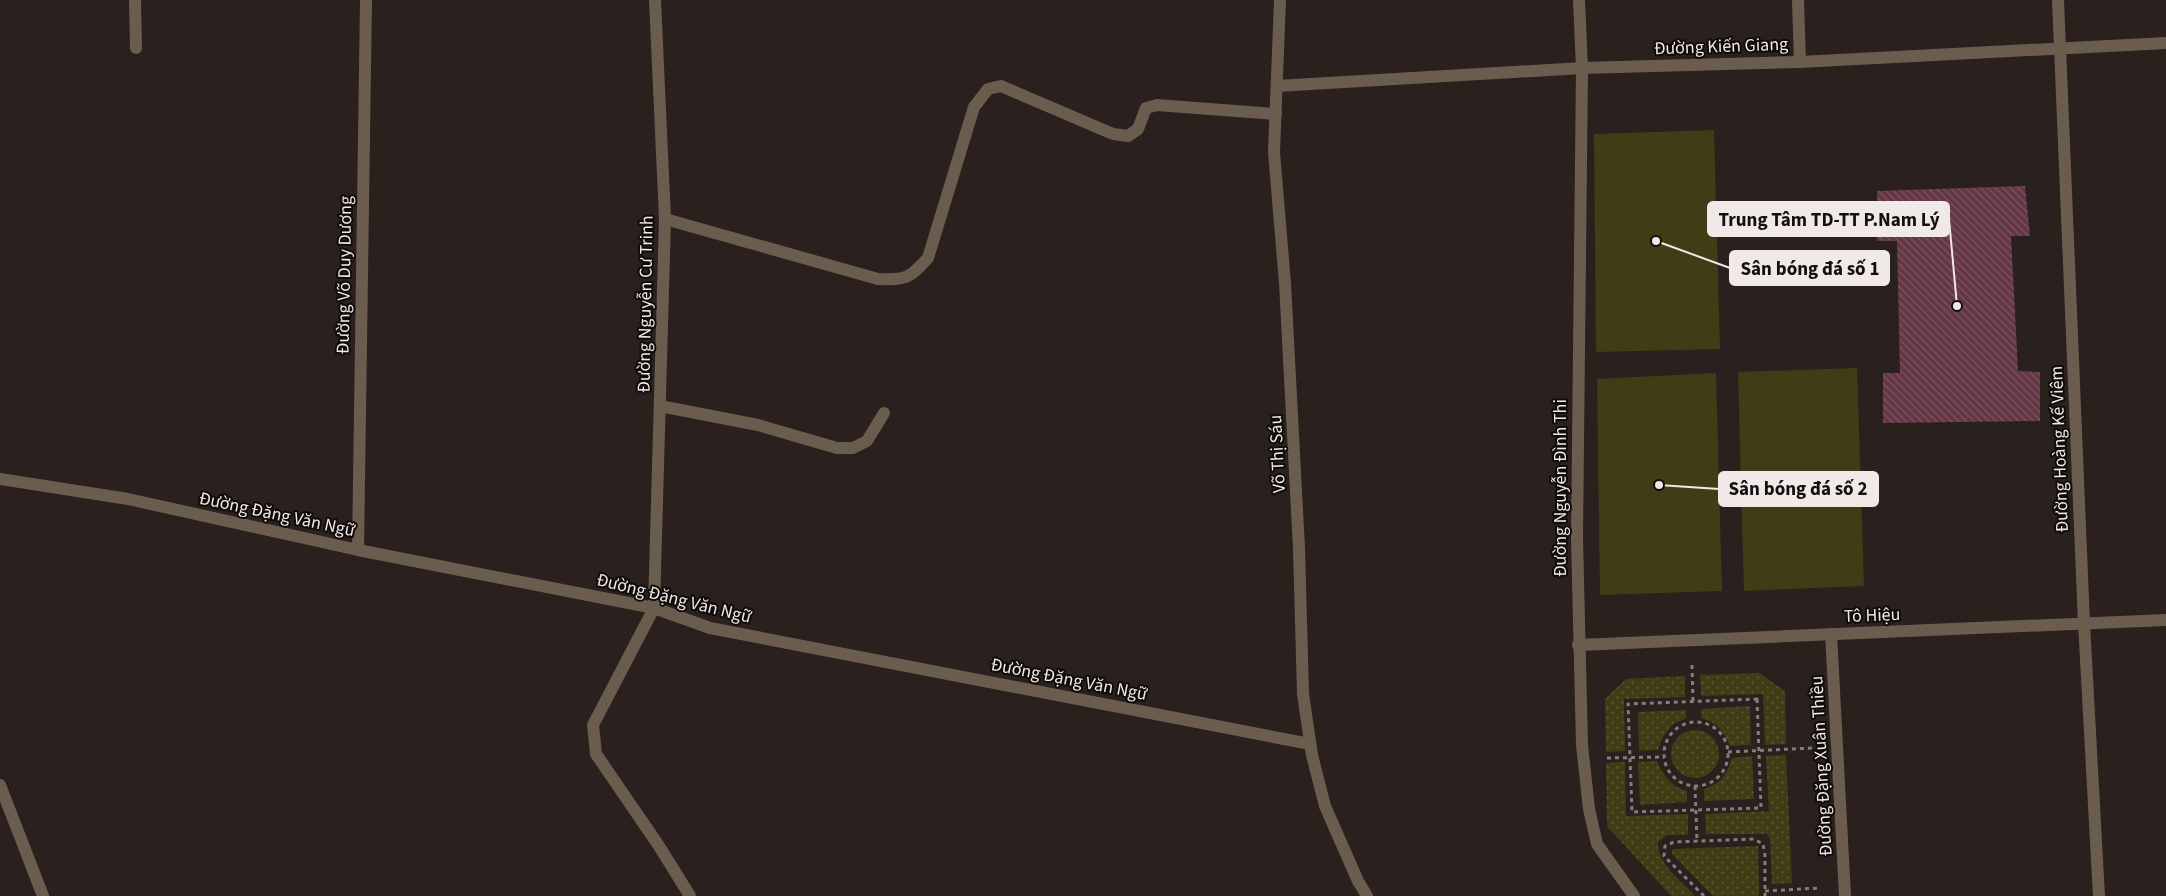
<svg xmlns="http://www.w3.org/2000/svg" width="2166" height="896" font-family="'Source Sans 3',sans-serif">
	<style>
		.grass { fill: url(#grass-dots) }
		.garden { fill: #413c15 }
		.building { fill: url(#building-back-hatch) }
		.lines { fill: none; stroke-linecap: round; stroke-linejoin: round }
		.path { stroke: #857d7a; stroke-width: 3; stroke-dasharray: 4 4; stroke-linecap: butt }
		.service { stroke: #6b5d4d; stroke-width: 12 }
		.minor { stroke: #6b5d4d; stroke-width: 12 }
		.tertiary { stroke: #6b5d4d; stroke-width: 12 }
		.labels { text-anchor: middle; stroke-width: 4; stroke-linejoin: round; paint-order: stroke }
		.street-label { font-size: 18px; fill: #f0e9e7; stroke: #0f0b09 }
		.leader { fill: none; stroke: #f0e9e7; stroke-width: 2 }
		.callout-dot { fill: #f0e9e7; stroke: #0f0b09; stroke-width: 2 }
		.callout { fill: #f0e9e7; stroke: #f0e9e7; stroke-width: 2 }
		.callout-label { font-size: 19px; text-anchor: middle; font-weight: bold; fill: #111 }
	</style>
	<defs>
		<pattern id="grass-dots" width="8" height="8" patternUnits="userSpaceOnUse" patternTransform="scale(1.25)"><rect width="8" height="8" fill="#413c15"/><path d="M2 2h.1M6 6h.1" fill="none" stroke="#5d5837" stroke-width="1.8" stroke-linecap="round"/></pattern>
		<pattern id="building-back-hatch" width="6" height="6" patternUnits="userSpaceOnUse" patternTransform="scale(1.25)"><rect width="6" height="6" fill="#653746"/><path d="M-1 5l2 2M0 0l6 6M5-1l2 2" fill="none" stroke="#7b5461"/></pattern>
	</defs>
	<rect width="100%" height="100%" fill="#2a201d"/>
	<g class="grass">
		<polygon points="1759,673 1785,691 1786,744 1765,745 1763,694 1701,696 1700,675"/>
		<polygon points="1685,676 1685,697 1624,699 1625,751 1606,752 1605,699 1626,679"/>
		<path d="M1750,706L1751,745L1730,746C1725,733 1717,721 1702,719L1701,709Z"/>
		<path d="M1686,710V719C1669,723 1663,735 1658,750L1639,751L1638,712Z"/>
		<circle cx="1695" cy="754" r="24"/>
		<polygon points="1786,755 1792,883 1772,884 1770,838 1767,834 1706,834 1705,814 1769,811 1766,756"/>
		<path d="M1752,756L1754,799L1704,801V789C1721,784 1727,774 1732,758Z"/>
		<path d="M1657,761C1663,776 1671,786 1687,791V802L1640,805L1638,762Z"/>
		<path d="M1625,762L1626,816L1688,814V835H1667L1658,842C1656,863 1682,881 1695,896H1671L1607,826L1606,763Z"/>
		<polygon points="1758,846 1759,896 1713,896 1672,854 1672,849"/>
	</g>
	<g class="garden">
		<polygon points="1714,130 1720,349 1596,352 1594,134"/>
		<polygon points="1857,368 1864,586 1744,591 1738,372"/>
		<polygon points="1716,373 1722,591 1600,595 1597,379"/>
	</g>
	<polygon class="building" points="2025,186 2030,236 2011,236 2018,371 2040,372 2040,421 1883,423 1883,373 1900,373 1897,241 1877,241 1877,191"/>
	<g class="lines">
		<g class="path">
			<polyline points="1692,665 1693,702"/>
			<polygon points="1757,699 1761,808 1632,812 1628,704"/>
			<circle cx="1696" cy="754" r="32"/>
			<polyline points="1728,752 1812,748"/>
			<polyline points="1607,758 1664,757"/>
			<polyline points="1695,786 1697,841"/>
			<polyline points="1765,891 1820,888"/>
			<polyline points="1704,896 1664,856 1665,846 1674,842 1754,839 1763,844 1765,855 1765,896"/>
		</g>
		<g class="service">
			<path d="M665,219L878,279C906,280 909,279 928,258L974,107L988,89L1001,86L1113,134L1128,136L1138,129L1146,108L1157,105L1276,114"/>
			<polyline points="0,785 43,896"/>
		</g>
		<g class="minor">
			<polyline points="135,0 136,48"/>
			<polyline points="655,0 665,219 654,608 593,725 596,754 659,846 690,896"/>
			<polyline points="1579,0 1582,68 1577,538 1582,745 1589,809 1597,844 1634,896"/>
			<polyline points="1798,0 1800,62"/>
			<polyline points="2058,0 2084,623 2099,896"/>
			<polyline points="1277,86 1582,68 1800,62 2166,43"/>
			<polyline points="660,406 758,425 837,448 853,448 867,441 884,413"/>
			<polyline points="0,479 128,499 358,550 654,608 710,628 1310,744"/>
			<polyline points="358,550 366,0"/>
			<polyline points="1831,634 1845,896"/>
			<polyline points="1578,645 2166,620"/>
		</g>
		<polyline class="tertiary" points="1280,0 1274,152 1285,283 1299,548 1303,694 1312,755 1325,806 1358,881 1367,896"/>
	</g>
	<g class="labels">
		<g class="street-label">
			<text transform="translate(1721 46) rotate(-2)" y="6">Đường Kiến Giang</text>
			<text transform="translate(344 275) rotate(-89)" y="6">Đường Võ Duy Dương</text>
			<text transform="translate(645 304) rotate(-89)" y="6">Đường Nguyễn Cư Trinh</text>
			<text transform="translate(2059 449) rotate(-92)" y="6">Đường Hoàng Kế Viêm</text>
			<text transform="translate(1277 454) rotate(-93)" y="6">Võ Thị Sáu</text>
			<text transform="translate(1560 488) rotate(-90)" y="6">Đường Nguyễn Đình Thi</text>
			<text transform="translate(277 514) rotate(12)" y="6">Đường Đặng Văn Ngữ</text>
			<text transform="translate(674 598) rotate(14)" y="6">Đường Đặng Văn Ngữ</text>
			<text transform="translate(1872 615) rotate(-2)" y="6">Tô Hiệu</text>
			<text transform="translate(1069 679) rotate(11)" y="6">Đường Đặng Văn Ngữ</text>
			<text transform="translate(1821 766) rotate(-93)" y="6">Đường Đặng Xuân Thiều</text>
		</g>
	</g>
	<path class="leader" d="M1957 306L1949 219M1656 241L1730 268M1659 485L1719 489"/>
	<g class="callout-dot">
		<circle cx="1957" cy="306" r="5"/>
		<circle cx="1656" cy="241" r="5"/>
		<circle cx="1659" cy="485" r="5"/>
	</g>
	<g class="callout">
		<rect x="1708" y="202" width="241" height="34" rx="5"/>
		<rect x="1730" y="251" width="159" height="34" rx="5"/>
		<rect x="1719" y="472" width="159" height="34" rx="5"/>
	</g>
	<g class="callout-label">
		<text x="1829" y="226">Trung Tâm TD-TT P.Nam Lý</text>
		<text x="1810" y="275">Sân bóng đá số 1</text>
		<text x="1798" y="495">Sân bóng đá số 2</text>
	</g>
</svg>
